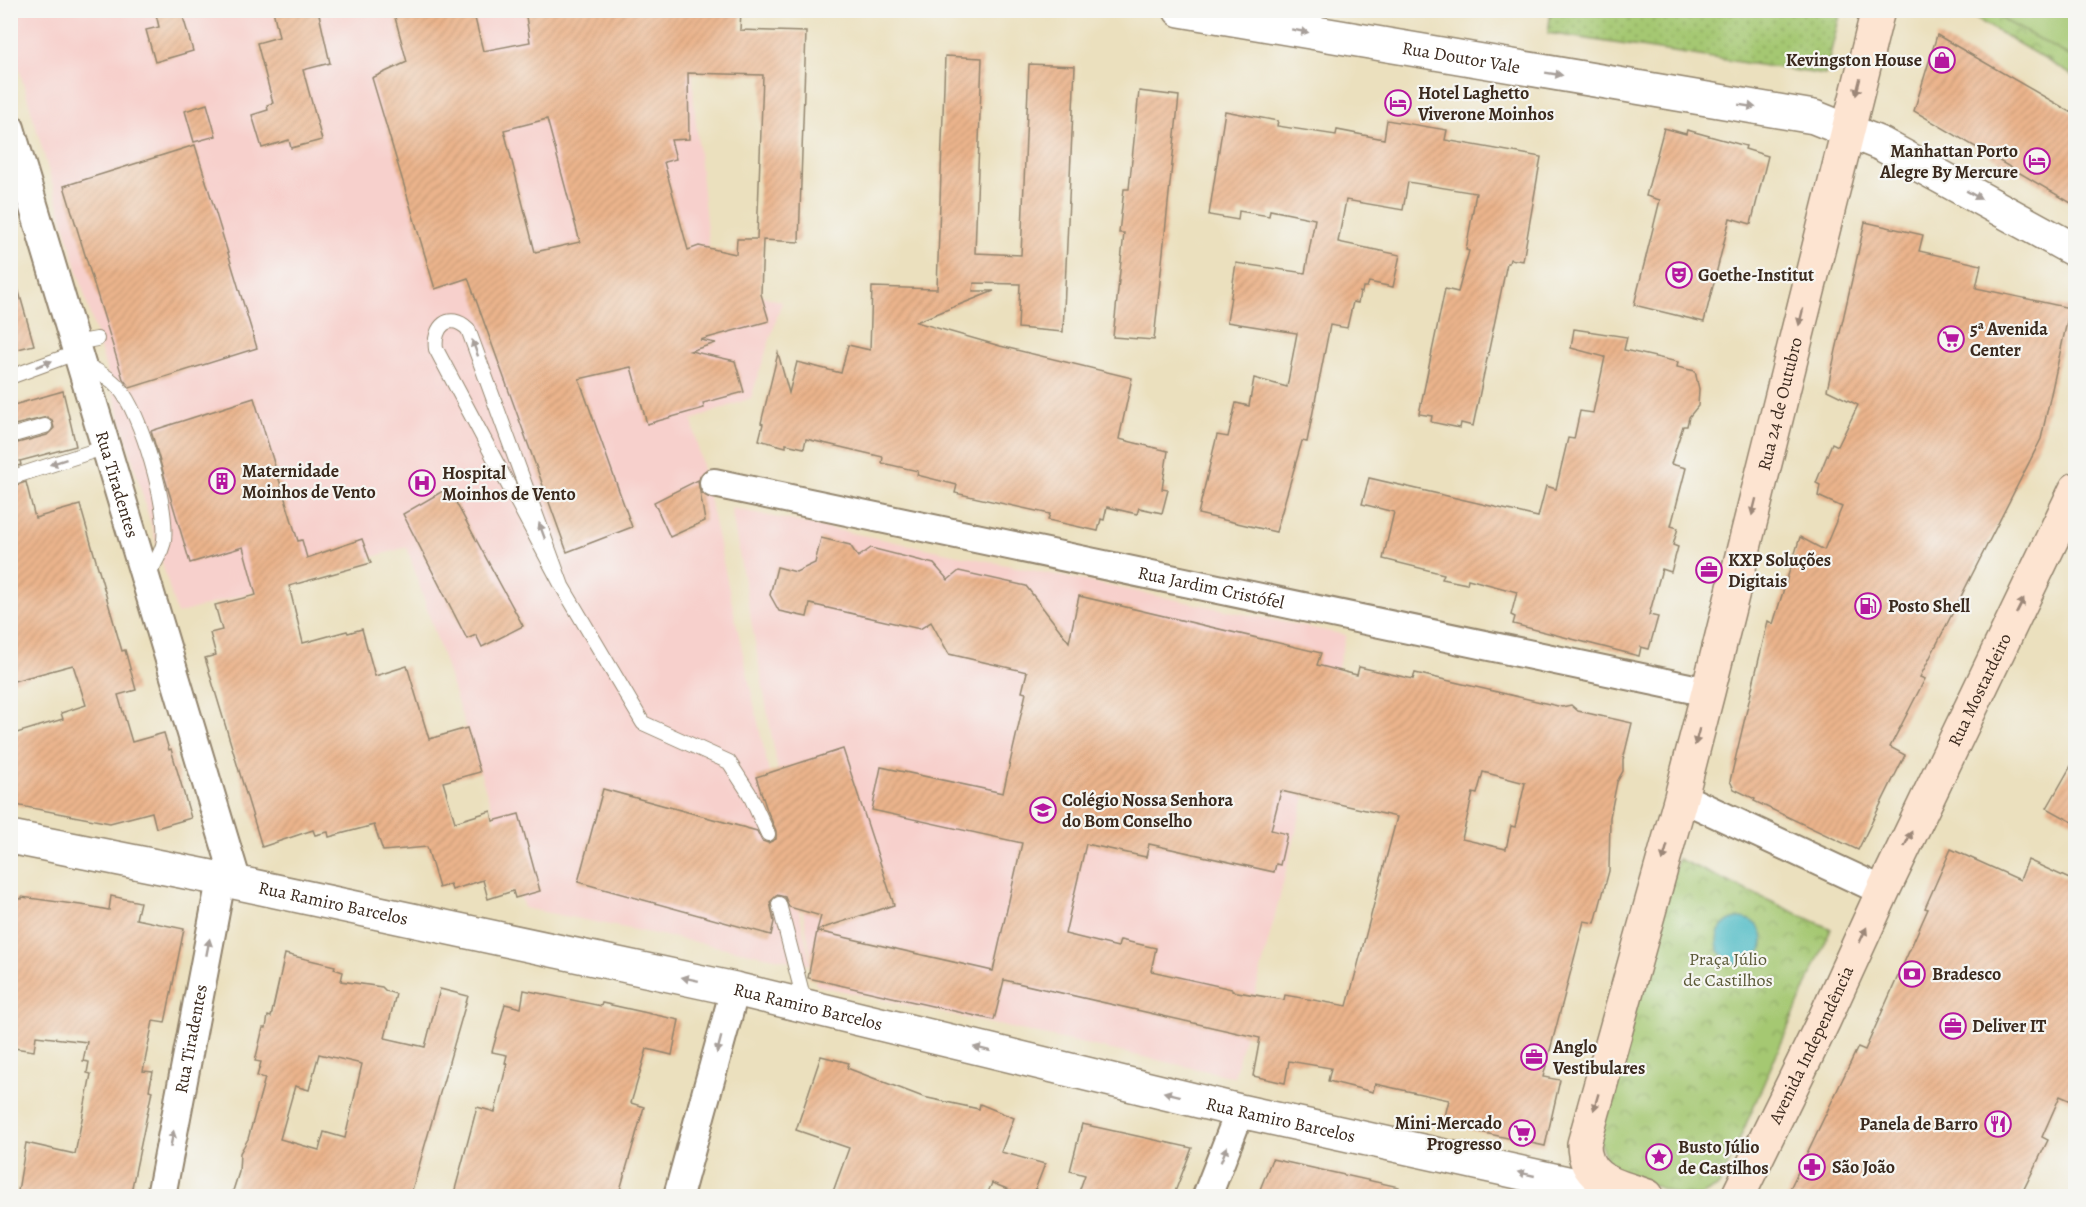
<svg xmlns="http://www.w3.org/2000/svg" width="2086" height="1207" font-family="Alegreya,serif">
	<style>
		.built { fill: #f7d0cc }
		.grass { fill: url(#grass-dots); stroke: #707948; stroke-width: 1.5 }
		.park { fill: url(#park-crowns); stroke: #707948; stroke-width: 1.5 }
		.garden { fill: #a5c872; stroke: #707948; stroke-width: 1.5 }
		.water { fill: #4bbac4; stroke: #437271; stroke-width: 1.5 }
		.building { fill: url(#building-hatch); fill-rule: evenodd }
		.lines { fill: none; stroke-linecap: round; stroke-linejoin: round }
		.service-casing { stroke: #93856e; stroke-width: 16 }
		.minor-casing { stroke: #93856e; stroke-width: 32 }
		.tertiary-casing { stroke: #93856e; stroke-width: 36 }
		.secondary-casing { stroke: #93856e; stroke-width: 36 }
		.service { stroke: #fff; stroke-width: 14 }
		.minor { stroke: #fff; stroke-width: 28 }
		.tertiary { stroke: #fff; stroke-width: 33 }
		.secondary { stroke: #fde4d1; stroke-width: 33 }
		.oneway { fill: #a79f9a }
		.oneway2 { fill: #9c8778 }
		.labels { text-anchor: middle; stroke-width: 4.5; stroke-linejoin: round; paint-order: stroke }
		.street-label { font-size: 18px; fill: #3b2a1e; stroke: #f6f6f2 }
		.poi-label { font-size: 18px; font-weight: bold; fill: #3b2a1e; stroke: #f6f6f2; text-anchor: start }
		.park-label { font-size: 18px; fill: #5b5937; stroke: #f6f6f2 }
	</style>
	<defs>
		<pattern id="grass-dots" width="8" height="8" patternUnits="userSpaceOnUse" patternTransform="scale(1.5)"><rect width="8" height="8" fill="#a5c872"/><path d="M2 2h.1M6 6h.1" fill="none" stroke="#88a35d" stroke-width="1.8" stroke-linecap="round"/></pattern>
		<pattern id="park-crowns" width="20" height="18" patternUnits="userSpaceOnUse" patternTransform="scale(1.5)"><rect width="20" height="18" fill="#a5c872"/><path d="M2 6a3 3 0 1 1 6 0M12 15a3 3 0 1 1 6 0" fill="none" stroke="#88a35d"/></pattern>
		<pattern id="building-hatch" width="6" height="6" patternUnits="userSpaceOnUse" patternTransform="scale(1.5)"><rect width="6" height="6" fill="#ebb48c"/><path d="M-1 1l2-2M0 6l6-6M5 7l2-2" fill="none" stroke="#ca9b78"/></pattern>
	</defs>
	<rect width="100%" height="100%" fill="#f6f6f2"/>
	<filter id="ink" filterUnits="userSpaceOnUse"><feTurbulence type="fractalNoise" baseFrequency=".0167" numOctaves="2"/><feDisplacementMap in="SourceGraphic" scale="12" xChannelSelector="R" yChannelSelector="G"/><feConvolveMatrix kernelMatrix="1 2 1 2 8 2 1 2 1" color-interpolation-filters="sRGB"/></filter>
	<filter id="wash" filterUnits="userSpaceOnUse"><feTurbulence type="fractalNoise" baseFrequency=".008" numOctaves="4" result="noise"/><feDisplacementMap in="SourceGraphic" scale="24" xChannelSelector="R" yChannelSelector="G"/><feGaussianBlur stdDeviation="1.35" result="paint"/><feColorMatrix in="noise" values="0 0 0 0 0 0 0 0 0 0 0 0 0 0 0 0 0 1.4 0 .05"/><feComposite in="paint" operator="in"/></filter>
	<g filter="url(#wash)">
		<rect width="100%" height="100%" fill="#ebe0be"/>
		<g class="built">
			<polygon points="11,10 690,11 694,104 712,279 782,302 751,398 692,420 811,965 524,908 407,547 177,614 11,41"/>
			<polygon points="731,508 1346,635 1234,1077 816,985"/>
		</g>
		<polygon class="grass" points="1551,11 1551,10 1841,11 1825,75 1548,33"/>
		<g class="park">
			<polygon points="1963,11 2075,11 2075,77"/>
			<polygon points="1678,859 1831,929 1719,1186 1701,1196 1680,1196 1610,1168 1598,1138"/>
		</g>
		<polygon class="garden" points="2007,11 2075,11 2075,59 2002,19"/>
		<circle class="water" cx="1740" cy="941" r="23"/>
		<g id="blocks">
			<g class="building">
				<polygon points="155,10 181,10 193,51 155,62 146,30 159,27"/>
				<polygon points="273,10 318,10 330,63 303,70 322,140 291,148 289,140 262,148 252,115 268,110 267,105 273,103 257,43 279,37"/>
				<path d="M393,10H473L483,51L530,42L525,10H741L740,30L806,32L799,242L763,240L761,294L769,321L700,340L716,343L690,351L735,361L744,392L703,403L704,408L647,424L631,367L579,379L632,527L567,552L468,278L435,289L372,78L407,62ZM688,73L763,75L757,239H737L736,254L699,246L688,250L664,162L676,159L671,140L689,139ZM547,119L580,242L535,252L504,130Z"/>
				<polygon points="1937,35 2076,115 2076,206 1914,111"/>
				<polygon points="945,56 982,58 975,253 1021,255 1029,64 1075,66 1063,332 1018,328 1020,284 974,283 973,291 994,291 916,322 1000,346 1132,378 1119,439 1168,451 1162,489 1168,490 1162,513 1139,508 1137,514 1107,507 1104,520 1101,519 1098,531 1048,520 1050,514 955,493 957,485 917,475 918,471 882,463 883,457 806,439 804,448 786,444 786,447 759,440 763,424 761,423 778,353 789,393 797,362 841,373 848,345 870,350 872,287 937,289"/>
				<polygon points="1139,91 1179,96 1154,340 1113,337 1124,233 1119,233 1124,189 1129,189"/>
				<polygon points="207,104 216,136 194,142 185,111"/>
				<polygon points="1225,111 1278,121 1277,126 1336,135 1337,130 1384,139 1387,120 1447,130 1445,140 1541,157 1523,261 1510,259 1509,263 1507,263 1473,426 1461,423 1460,428 1431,422 1432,416 1419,414 1445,289 1458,292 1469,251 1466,250 1476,193 1408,182 1403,210 1346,200 1338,242 1400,255 1393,287 1369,282 1367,287 1363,287 1362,293 1360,292 1358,303 1353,302 1347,328 1330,325 1307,442 1302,441 1276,532 1198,514 1217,435 1228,437 1236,403 1249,406 1254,378 1287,387 1297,333 1227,322 1236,263 1305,273 1315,219 1270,210 1269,216 1239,211 1238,220 1209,215"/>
				<polygon points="1664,128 1686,134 1687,130 1746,146 1745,149 1768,156 1751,224 1730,218 1704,322 1634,305 1660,200 1646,196"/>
				<polygon points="195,145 257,348 130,388 123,379 64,186"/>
				<polygon points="1865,222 1923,235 1919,251 1981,265 1976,288 2070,308 2041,439 1920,677 1925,679 1890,747 1905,755 1858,850 1754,801 1755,799 1734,789 1730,781 1768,621 1773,624 1800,537 1824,550 1842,507 1818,496 1820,485 1816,483 1832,443 1838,446 1858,405 1827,390"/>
				<polygon points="17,285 34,345 10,351 10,286"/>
				<polygon points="1574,329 1627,337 1624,350 1678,362 1677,367 1695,371 1699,389 1698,406 1689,417 1687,426 1683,426 1671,464 1686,468 1671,526 1678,528 1673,545 1678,547 1671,572 1662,569 1649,615 1658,617 1649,649 1641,647 1639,656 1513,624 1515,617 1511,615 1517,592 1468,579 1467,584 1442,579 1444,574 1383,559 1394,512 1362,504 1369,478 1538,517 1546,486 1556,489 1568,438 1574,439 1580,411 1593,413 1605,357 1571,348"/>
				<polygon points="63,391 76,446 20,461 21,465 10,468 10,445 47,435 54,428 52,420 47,417 10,426 10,406"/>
				<polygon points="254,398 298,541 302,540 307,558 362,539 371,563 289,586 303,643 347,631 348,633 362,629 375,676 407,666 429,739 467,728 480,772 443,782 455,822 491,811 493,821 519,814 540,891 515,898 513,891 488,899 483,880 452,890 450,884 439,888 427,847 383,851 374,825 329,837 328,832 315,835 313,830 262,847 205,658 216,655 210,633 222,630 215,605 256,595 243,547 190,563 151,431"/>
				<polygon points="698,480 705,521 670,537 654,502"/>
				<polygon points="26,482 35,518 80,505 122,651 125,650 136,690 118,695 132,742 164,733 169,750 171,749 191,818 156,828 152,812 110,823 10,804 10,735 63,719 61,713 86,705 73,665 10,682 10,487"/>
				<polygon points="448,488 523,626 482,647 476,635 467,639 403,514"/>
				<path d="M821,538L850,545L858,557L871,548L934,564L948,580L959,571L1026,586L1069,642L1079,596L1321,653L1317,665L1357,675L1359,667L1413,679L1415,673L1562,707L1571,705L1578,711L1632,723L1623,760V771L1617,782L1610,817L1609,871L1595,923L1584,921L1543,1077L1560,1080L1545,1146L1443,1124L1449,1100L1375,1084L1373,1092L1328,1081L1331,1068L1289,1061L1285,1083L1253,1076L1260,1038L1004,980L994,1020L808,978L817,931L993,971L1022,843L872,810L881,767L1003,793L1026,693L1022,692L1027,672L949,654L931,622L920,629L810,604L807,617L779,611L770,595L777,567L796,572L815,563ZM1483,772L1525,783L1515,827L1511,826L1506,849L1462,839L1473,793L1477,794ZM1281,791L1397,817L1347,1006L1285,995L1284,1000L1232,991V989L1151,971L1156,948L1120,940L1118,947L1065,934L1086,844L1146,857L1149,844L1274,872L1276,864L1280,865L1287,834L1271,830Z"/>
				<polygon points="843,749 894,905 817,930 821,916 789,907 785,897 777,895 770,902 774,922 771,935 578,882 603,789 757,831 762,841 768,843 776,839 776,831 767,810 756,777"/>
				<polygon points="2076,757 2076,824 2047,808"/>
				<polygon points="1951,849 2020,880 2028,860 2076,882 2076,1103 2060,1096 2042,1137 2048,1140 2020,1197 1786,1197 1858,1047 1865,1050 1928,909 1925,908"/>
				<polygon points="111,896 140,902 136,919 184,929 165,1023 153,1021 143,1071 153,1072 149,1090 152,1091 130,1197 17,1197 26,1143 75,1154 91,1074 87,1073 89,1062 83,1061 87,1042 36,1036 34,1051 14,1048 10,1028 10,898 22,899 22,897 88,906 109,910"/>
				<path d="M285,954L335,966L334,969L343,972L341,981L382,987L386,991L396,994L385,1038L425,1047L440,989L468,996L410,1197H231L239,1172L240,1153L248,1139L265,1078L257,1076L261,1062L255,1061L263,1028H266L268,1016L271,1017ZM319,1054L362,1064L345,1138L324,1132L319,1150L280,1139L295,1086L309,1090Z"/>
				<polygon points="524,990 601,1006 602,1003 679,1020 672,1055 647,1049 631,1103 644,1107 618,1197 453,1197 477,1107 495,1112 507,1064 505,1063 507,1055 492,1052 505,1004 521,1008"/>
				<polygon points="821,1056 849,1063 847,1068 923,1097 979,1109 980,1104 1014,1118 1001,1152 1045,1164 1033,1195 1025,1192 1023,1195 992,1183 986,1197 831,1197 849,1148 796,1130"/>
				<polygon points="1082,1124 1192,1148 1173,1197 1077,1197 1085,1175 1070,1171"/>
				<polygon points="1272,1159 1399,1187 1398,1197 1257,1197"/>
			</g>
		</g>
	</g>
	<g filter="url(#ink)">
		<use href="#blocks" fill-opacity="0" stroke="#93856e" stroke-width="1.5"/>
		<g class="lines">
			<g class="service-casing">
				<g id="service">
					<polyline points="75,343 97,339"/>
					<path d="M81,363C95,369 109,376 119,388C141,414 168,506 164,540C163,552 152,567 147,578"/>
					<polyline points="10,377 78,352"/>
					<polyline points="10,436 45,426"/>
					<polyline points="10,478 106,447"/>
					<path d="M562,586L468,329C449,311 433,327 436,349L562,586L643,723L729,762L749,793L768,834"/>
					<polyline points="779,904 805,1004"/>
				</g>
			</g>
			<g class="minor-casing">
				<g id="minor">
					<path id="s1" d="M10,128L237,883"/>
					<path id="s2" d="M714,483L1708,692"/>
					<polyline points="1681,797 1883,891"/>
					<path id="s3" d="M161,1196L221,880"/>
					<polyline points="678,1196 735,989"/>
					<polyline points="1207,1196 1240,1111"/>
				</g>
			</g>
			<g class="tertiary-casing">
				<g id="tertiary">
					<path id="s4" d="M1180,10L1814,117L1881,144L2076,251"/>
					<path id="s5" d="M10,837L206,876L735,989L1240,1111L1572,1184L1602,1196"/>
				</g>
			</g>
			<g class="secondary-casing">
				<g id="secondary">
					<path id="s6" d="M1647,1196C1617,1185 1584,1182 1584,1144L1681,797L1708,692L1878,10"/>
					<path id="s7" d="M1738,1196L1824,1020L1883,891L2076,489"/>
				</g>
			</g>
			<use href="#service" class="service"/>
			<use href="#minor" class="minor"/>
			<use href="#tertiary" class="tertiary"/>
			<use href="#secondary" class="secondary"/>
		</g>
		<defs><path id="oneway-solid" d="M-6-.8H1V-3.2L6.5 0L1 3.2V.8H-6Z" transform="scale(1.5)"/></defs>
		<g class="oneway">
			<use href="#oneway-solid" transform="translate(1300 31) rotate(10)"/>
			<use href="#oneway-solid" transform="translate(1554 74) rotate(9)"/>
			<use href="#oneway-solid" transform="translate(1747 106) rotate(9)"/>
			<use href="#oneway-solid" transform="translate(1974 195) rotate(29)"/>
			<use href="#oneway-solid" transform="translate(475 348) rotate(-110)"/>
			<use href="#oneway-solid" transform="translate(44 364) rotate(-21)"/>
			<use href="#oneway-solid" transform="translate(58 462) rotate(162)"/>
			<use href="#oneway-solid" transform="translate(542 531) rotate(-110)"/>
			<use href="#oneway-solid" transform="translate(208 947) rotate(-79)"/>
			<use href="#oneway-solid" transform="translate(690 979) rotate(-168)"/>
			<use href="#oneway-solid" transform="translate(719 1045) rotate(105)"/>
			<use href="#oneway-solid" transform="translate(982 1049) rotate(-166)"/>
			<use href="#oneway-solid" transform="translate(1172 1094) rotate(-166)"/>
			<use href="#oneway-solid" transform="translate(172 1139) rotate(-79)"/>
			<use href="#oneway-solid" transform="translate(1224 1154) rotate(-69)"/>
			<use href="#oneway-solid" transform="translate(1526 1174) rotate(-167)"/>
		</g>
		<g class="oneway2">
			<use href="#oneway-solid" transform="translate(1858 87) rotate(104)"/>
			<use href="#oneway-solid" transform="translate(1801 317) rotate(104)"/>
			<use href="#oneway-solid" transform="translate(1754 507) rotate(104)"/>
			<use href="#oneway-solid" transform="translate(2020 606) rotate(-64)"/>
			<use href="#oneway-solid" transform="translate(1697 737) rotate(105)"/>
			<use href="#oneway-solid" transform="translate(1908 839) rotate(-64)"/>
			<use href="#oneway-solid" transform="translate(1665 853) rotate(106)"/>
			<use href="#oneway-solid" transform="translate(1863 935) rotate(-65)"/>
			<use href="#oneway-solid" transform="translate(1596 1102) rotate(106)"/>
		</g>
	</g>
	<defs>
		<g id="shop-ring" transform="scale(1.35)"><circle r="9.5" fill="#f6f6f2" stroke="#b5179e" stroke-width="1.5"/><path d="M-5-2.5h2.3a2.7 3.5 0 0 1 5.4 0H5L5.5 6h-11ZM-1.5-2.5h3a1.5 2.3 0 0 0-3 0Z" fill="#b5179e"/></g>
		<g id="hotel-ring" transform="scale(1.35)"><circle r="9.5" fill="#f6f6f2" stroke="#b5179e" stroke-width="1.5"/><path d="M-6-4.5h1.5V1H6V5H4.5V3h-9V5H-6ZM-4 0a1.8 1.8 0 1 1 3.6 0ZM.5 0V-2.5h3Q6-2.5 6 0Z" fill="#b5179e"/></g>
		<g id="theatre-ring" transform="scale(1.35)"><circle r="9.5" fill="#f6f6f2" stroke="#b5179e" stroke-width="1.5"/><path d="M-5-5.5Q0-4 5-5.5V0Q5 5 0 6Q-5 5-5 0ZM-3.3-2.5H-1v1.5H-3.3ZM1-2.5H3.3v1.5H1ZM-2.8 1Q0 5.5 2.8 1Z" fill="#b5179e"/></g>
		<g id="supermarket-ring" transform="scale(1.35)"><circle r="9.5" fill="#f6f6f2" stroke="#b5179e" stroke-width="1.5"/><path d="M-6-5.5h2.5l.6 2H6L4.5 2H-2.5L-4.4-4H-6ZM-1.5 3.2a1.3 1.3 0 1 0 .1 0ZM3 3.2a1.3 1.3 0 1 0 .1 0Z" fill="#b5179e"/></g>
		<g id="building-ring" transform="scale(1.35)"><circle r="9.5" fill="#f6f6f2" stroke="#b5179e" stroke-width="1.5"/><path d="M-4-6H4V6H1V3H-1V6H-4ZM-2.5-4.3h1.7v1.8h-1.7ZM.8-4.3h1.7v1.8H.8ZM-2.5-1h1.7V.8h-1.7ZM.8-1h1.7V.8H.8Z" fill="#b5179e"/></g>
		<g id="hospital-ring" transform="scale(1.35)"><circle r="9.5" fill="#f6f6f2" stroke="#b5179e" stroke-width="1.5"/><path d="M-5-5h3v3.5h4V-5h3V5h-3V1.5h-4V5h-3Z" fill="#b5179e"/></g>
		<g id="office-ring" transform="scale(1.35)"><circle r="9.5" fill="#f6f6f2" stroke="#b5179e" stroke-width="1.5"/><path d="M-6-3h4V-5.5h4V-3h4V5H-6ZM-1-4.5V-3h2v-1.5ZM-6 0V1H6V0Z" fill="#b5179e"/></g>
		<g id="fuel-ring" transform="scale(1.35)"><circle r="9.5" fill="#f6f6f2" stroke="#b5179e" stroke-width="1.5"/><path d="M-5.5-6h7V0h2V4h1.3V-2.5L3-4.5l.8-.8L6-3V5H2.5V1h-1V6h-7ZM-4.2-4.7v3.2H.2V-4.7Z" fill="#b5179e"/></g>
		<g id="school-ring" transform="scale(1.35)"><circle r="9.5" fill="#f6f6f2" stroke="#b5179e" stroke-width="1.5"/><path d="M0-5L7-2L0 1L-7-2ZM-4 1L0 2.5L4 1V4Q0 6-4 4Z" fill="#b5179e"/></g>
		<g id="bank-ring" transform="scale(1.35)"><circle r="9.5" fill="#f6f6f2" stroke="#b5179e" stroke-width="1.5"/><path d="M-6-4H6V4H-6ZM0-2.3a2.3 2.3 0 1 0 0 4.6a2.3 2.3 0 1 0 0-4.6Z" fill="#b5179e"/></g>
		<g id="restaurant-ring" transform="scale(1.35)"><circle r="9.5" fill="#f6f6f2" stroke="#b5179e" stroke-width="1.5"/><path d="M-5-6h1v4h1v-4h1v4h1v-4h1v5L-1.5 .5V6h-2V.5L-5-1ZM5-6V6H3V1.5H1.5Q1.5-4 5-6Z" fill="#b5179e"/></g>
		<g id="sight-ring" transform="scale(1.35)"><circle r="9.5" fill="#f6f6f2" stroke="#b5179e" stroke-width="1.5"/><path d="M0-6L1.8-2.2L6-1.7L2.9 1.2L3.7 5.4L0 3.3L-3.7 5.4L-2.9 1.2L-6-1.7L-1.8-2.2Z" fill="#b5179e"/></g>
		<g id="pharmacy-ring" transform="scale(1.35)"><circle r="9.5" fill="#f6f6f2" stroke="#b5179e" stroke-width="1.5"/><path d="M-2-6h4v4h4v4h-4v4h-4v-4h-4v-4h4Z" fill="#b5179e"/></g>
	</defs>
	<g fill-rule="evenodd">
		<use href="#shop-ring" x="1942" y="60"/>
		<use href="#hotel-ring" x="1398" y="103"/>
		<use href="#hotel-ring" x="2037" y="161"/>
		<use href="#theatre-ring" x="1679" y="275"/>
		<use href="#supermarket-ring" x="1951" y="339"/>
		<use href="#building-ring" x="222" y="481"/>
		<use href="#hospital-ring" x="422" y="483"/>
		<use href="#office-ring" x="1709" y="570"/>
		<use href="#fuel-ring" x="1868" y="606"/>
		<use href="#school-ring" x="1043" y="810"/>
		<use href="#bank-ring" x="1912" y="974"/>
		<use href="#office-ring" x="1953" y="1026"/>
		<use href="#office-ring" x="1534" y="1057"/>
		<use href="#restaurant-ring" x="1998" y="1124"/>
		<use href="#supermarket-ring" x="1522" y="1133"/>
		<use href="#sight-ring" x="1659" y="1157"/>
		<use href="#pharmacy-ring" x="1812" y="1167"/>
	</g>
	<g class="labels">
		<g class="street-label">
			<text dy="6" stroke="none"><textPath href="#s4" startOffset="285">Rua Doutor Vale</textPath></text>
			<text dy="6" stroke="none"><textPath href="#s6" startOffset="855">Rua 24 de Outubro</textPath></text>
			<text dy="6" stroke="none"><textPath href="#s1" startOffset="372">Rua Tiradentes</textPath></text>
			<text dy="6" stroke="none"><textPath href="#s2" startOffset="508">Rua Jardim Cristófel</textPath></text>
			<text dy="6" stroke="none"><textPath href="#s7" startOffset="561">Rua Mostardeiro</textPath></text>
			<text dy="6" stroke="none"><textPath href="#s5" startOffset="330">Rua Ramiro Barcelos</textPath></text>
			<text dy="6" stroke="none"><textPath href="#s5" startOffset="816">Rua Ramiro Barcelos</textPath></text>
			<text dy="6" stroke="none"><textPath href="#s3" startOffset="160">Rua Tiradentes</textPath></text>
			<text dy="6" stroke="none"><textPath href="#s7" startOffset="168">Avenida Independência</textPath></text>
			<text dy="6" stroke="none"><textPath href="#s5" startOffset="1302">Rua Ramiro Barcelos</textPath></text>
		</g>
		<g class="poi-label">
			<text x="1922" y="66" text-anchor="end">Kevingston House</text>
			<text x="1418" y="99">Hotel Laghetto<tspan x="1418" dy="21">Viverone Moinhos</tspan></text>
			<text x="2018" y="157" text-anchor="end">Manhattan Porto<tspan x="2018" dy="21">Alegre By Mercure</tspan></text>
			<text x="1698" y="281">Goethe-Institut</text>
			<text x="1970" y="335">5ª Avenida<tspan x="1970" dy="21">Center</tspan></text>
			<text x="242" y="477">Maternidade<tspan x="242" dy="21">Moinhos de Vento</tspan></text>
			<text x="442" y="479">Hospital<tspan x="442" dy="21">Moinhos de Vento</tspan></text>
			<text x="1728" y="566">KXP Soluções<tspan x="1728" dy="21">Digitais</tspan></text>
			<text x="1888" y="612">Posto Shell</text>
			<text x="1062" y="806">Colégio Nossa Senhora<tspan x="1062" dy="21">do Bom Conselho</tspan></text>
			<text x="1932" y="980">Bradesco</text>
			<text x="1972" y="1032">Deliver IT</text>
			<text x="1553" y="1053">Anglo<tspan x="1553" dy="21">Vestibulares</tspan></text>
			<text x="1502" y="1129" text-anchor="end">Mini-Mercado<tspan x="1502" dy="21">Progresso</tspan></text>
			<text x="1978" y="1130" text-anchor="end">Panela de Barro</text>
			<text x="1678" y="1153">Busto Júlio<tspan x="1678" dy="21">de Castilhos</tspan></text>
			<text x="1832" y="1173">São João</text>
		</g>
		<g class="park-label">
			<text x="1728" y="965">Praça Júlio<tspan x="1728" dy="21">de Castilhos</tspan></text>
		</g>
	</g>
	<rect width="2086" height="1207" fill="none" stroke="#f6f6f2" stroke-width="36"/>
</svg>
